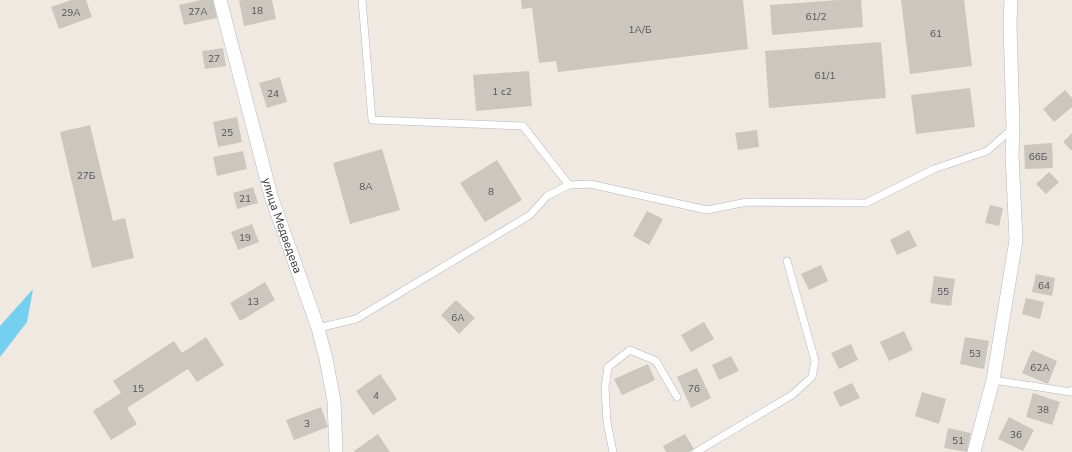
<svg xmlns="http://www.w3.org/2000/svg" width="1072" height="452" font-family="'Nunito Sans',sans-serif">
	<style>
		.water { fill: #75cff0 }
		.building { fill: #cbc7bf }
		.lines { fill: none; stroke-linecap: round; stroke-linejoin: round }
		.lane-casing { stroke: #b4b7c1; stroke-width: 8 }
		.street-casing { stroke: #b4b7c1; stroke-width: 14 }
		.lane { stroke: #fff; stroke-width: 7 }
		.street { stroke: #fff; stroke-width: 13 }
		.labels { text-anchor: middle; stroke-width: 4; stroke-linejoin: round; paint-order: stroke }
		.number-label { font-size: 10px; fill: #555452 }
		.street-label { font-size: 12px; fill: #2e2e2e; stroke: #fff }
	</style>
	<rect width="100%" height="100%" fill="#efe9e1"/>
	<polygon class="water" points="33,289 27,322 0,357 0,326"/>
	<g class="building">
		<polygon points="71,0 86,0 92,17 59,29 51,7"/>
		<polygon points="201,0 213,0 217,18 184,25 179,5"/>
		<polygon points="242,0 272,0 276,19 244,26 239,1"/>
		<polygon points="521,0 743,0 748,49 558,72 556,61 539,63 532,8 522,9"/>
		<polygon points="838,0 861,0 863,27 772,35 770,5"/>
		<polygon points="901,0 964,0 972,66 910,74"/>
		<polygon points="881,42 886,98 769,108 765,51"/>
		<polygon points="223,48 226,66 205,69 202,51"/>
		<polygon points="529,71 532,106 476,111 473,75"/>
		<polygon points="280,77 287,102 267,108 259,83"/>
		<polygon points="970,88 975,127 916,134 911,95"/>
		<polygon points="1065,90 1072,98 1072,107 1054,122 1043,109"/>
		<polygon points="237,117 242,142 218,147 213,122"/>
		<polygon points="90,125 113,221 125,218 134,258 92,268 60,132"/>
		<polygon points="757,130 759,147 738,150 735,133"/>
		<polygon points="1072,133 1072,151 1063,142"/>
		<polygon points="1052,143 1053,168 1025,169 1024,145"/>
		<polygon points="382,149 400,210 350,224 333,163"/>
		<polygon points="243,151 247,169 217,176 213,157"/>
		<polygon points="497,160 522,200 485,222 460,183"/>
		<polygon points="1049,172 1059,182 1046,194 1036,184"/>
		<polygon points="253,187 258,203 237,209 233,193"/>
		<polygon points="990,205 1003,208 999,226 985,223"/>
		<polygon points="647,211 663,219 649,245 633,236"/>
		<polygon points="252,224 259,242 238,250 231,232"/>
		<polygon points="909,230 917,246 897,255 890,240"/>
		<polygon points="821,265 828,281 809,290 801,274"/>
		<polygon points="1036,274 1055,278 1052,296 1032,292"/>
		<polygon points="934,276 955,279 951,306 930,303"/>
		<polygon points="265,282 275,300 240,321 230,303"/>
		<polygon points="1026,298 1044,302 1040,319 1022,314"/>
		<polygon points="456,300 475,318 459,334 441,315"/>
		<polygon points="704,322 714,339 691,352 681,335"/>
		<polygon points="904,331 913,350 889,361 880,342"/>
		<polygon points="206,337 224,365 197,382 188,369 127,408 137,424 111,440 93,411 121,393 113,381 174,341 182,353"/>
		<polygon points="965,337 989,341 984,369 960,364"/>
		<polygon points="851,344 858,360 839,369 831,353"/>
		<polygon points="1032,350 1057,361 1048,384 1022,373"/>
		<polygon points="731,356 739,371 719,380 712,365"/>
		<polygon points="648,364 655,380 622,395 614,379"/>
		<polygon points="697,368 711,398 691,408 677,377"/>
		<polygon points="380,374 397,399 373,415 356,391"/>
		<polygon points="852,383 860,398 840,407 833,392"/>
		<polygon points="922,392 946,399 939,424 915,416"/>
		<polygon points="1033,393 1060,402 1052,425 1026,417"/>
		<polygon points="321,407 328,427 294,440 286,420"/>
		<polygon points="1009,417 1034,430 1023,451 998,439"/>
		<polygon points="948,428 971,433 967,452 944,448"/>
		<polygon points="378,434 390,452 355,452 354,451"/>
		<polygon points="685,434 694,449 689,452 666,452 663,446"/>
	</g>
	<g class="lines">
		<g class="lane-casing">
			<g id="lane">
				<polyline points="362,0 372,120 523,126 569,185"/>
				<polyline points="318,328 356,319 530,215 547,196 569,185 590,184 707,210 747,202 866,203 934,169 987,151 1013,128"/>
				<polyline points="993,380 1071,392 1072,390"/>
				<polyline points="613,452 607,422 605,388 608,367 630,350 656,361 677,397"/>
				<polyline points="696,452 792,395 812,377 815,361 787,261"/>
			</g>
		</g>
		<g class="street-casing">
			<g id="street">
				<path id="s1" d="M220,0L271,196L318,328L326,359L334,401L336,452"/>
				<polyline points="974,452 993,380 1016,240 1012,155 1013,128 1010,23 1011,0"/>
			</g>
		</g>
		<use href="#lane" class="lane"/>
		<use href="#street" class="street"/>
	</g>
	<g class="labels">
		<g class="number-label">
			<text x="257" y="14">18</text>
			<text x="198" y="15">27А</text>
			<text x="71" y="16">29А</text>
			<text x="816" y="20">61/2</text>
			<text x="640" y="33">1А/Б</text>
			<text x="936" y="37">61</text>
			<text x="214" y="62">27</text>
			<text x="825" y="79">61/1</text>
			<text x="502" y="95">1 с2</text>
			<text x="273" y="97">24</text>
			<text x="227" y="136">25</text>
			<text x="1038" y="160">66Б</text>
			<text x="86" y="179">27Б</text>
			<text x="366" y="190">8А</text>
			<text x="491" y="195">8</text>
			<text x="245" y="202">21</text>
			<text x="245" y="241">19</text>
			<text x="1044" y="289">64</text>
			<text x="943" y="295">55</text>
			<text x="253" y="305">13</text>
			<text x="458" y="321">6А</text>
			<text x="975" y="357">53</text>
			<text x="1040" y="371">62А</text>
			<text x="138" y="392">15</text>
			<text x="694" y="392">76</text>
			<text x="376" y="399">4</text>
			<text x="1043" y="413">38</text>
			<text x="307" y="427">3</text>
			<text x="1016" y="438">36</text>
			<text x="958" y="444">51</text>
		</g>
		<g class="street-label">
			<text dy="4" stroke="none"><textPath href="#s1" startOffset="234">улица Медведева</textPath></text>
		</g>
	</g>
</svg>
